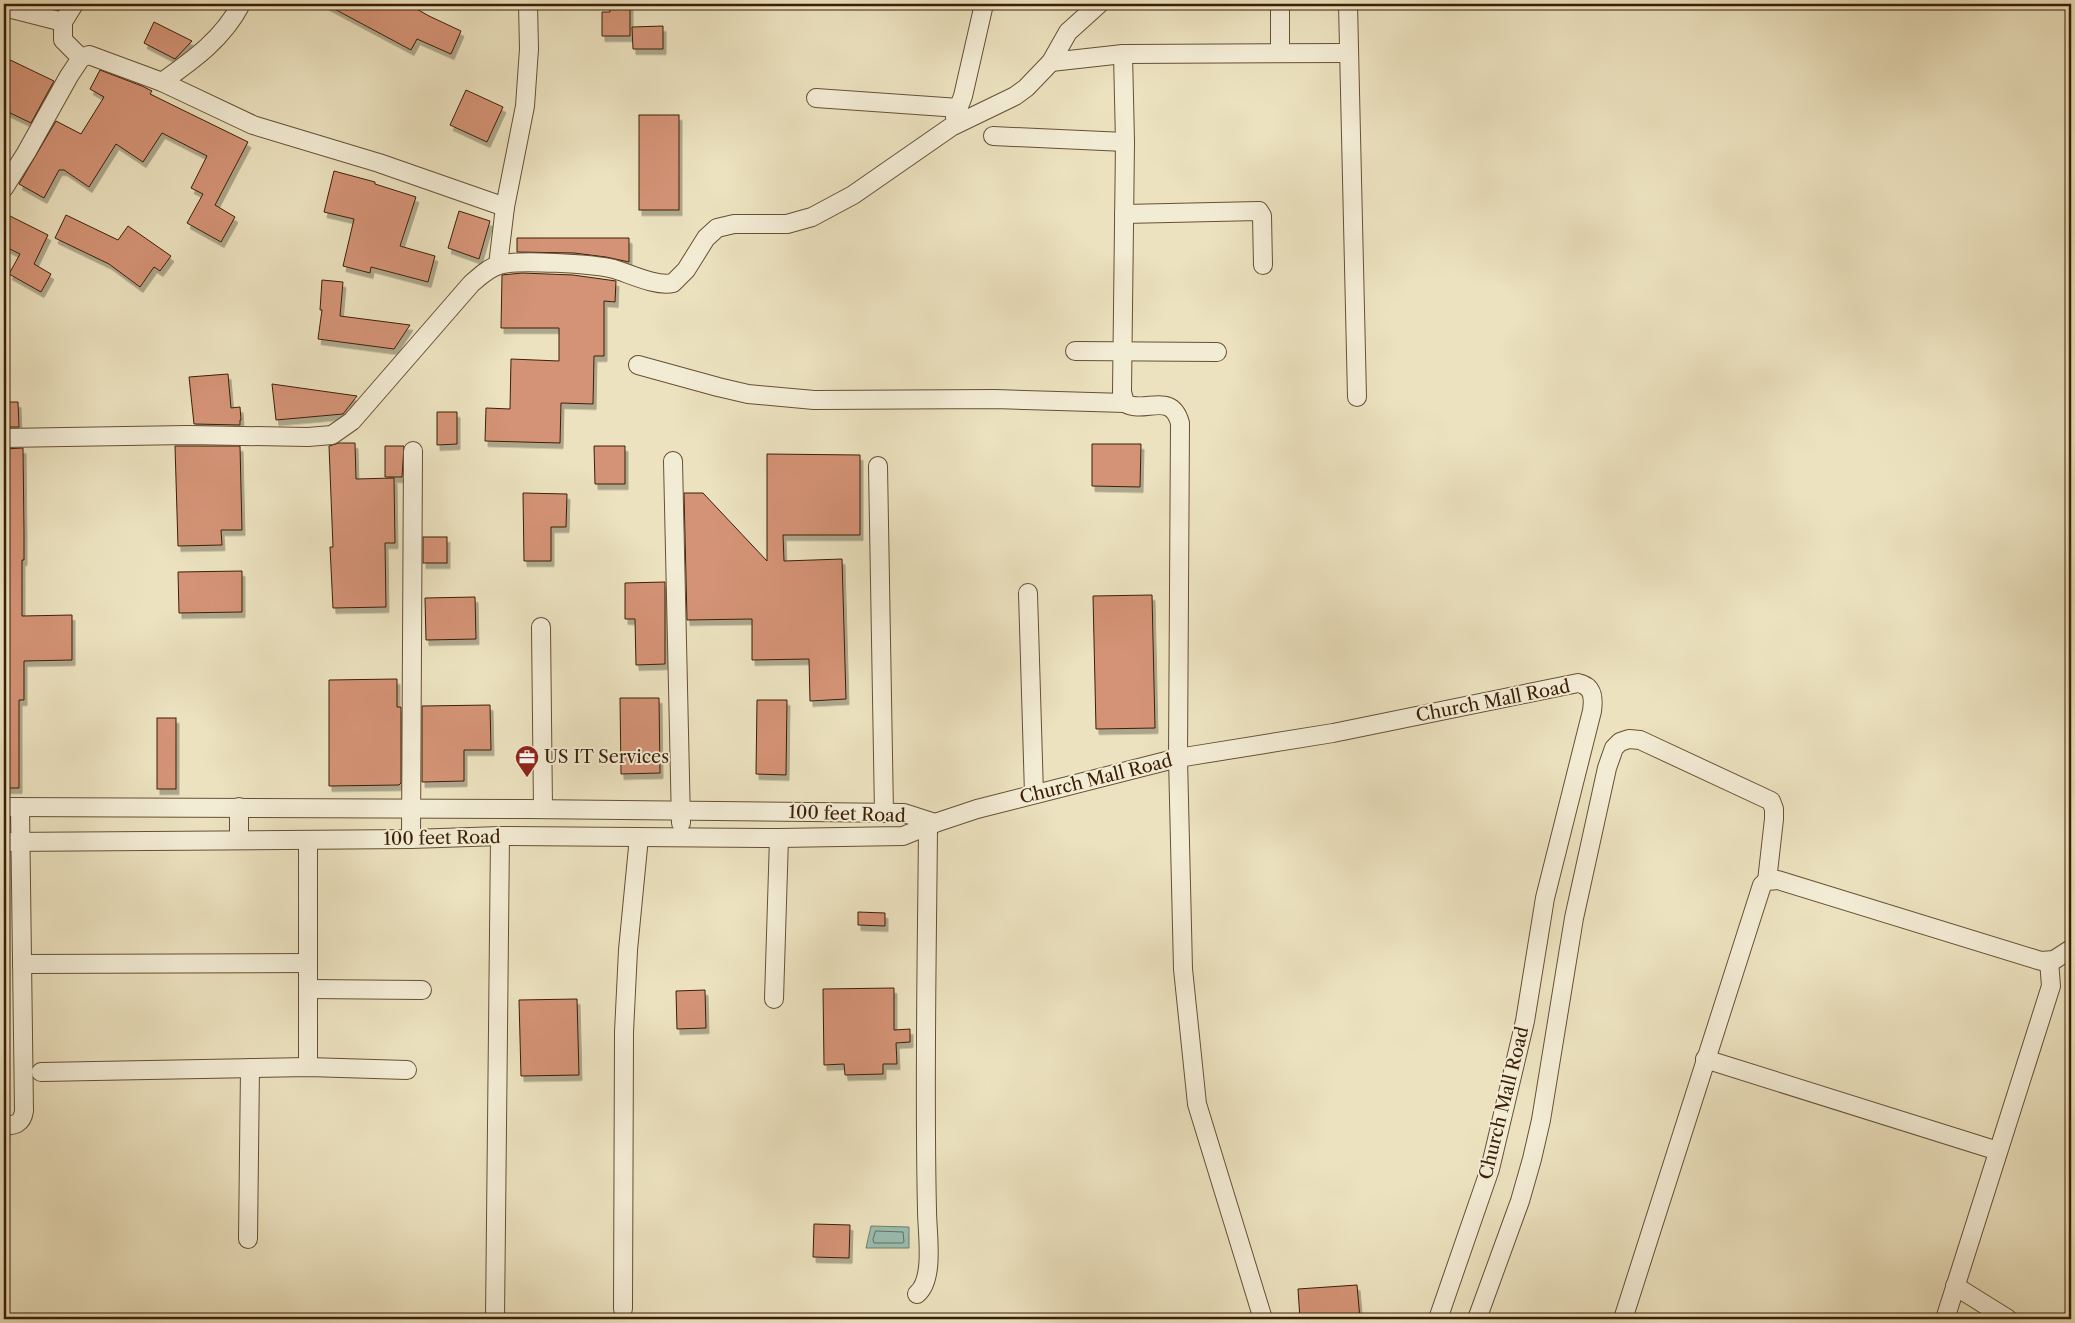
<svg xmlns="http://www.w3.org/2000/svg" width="2075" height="1323" font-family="'Libre Caslon Text',serif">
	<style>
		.water { fill: #99beb1; stroke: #737e6d }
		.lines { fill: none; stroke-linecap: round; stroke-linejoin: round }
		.shore { stroke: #6a6e5c; stroke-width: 1 }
		.building { fill: #d49376; stroke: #3a1f06; filter: url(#shadow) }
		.minor-casing { stroke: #665034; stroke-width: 20 }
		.path { stroke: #3a1f06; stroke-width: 3; stroke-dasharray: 1 2.5; stroke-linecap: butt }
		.minor { stroke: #f3ecd5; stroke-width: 18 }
		.labels { text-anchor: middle; stroke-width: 4; stroke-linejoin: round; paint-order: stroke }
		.street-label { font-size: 18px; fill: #3a1f06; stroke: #f3ecd5 }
		.poi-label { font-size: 18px; fill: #3a1f06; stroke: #f3ecd5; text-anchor: start }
	</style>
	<defs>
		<filter id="shadow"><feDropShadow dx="3" dy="5.5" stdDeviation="0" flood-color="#0004"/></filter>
	</defs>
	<rect width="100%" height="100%" fill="#ece2bf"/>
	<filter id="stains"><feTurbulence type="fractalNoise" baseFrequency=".004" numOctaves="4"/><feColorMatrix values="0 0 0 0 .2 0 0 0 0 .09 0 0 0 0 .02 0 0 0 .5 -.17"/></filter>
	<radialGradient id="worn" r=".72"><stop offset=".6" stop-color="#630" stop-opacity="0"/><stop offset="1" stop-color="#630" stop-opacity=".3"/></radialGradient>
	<polygon class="water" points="871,1226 909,1227 909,1248 866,1248"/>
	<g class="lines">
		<polygon class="shore" points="876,1231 903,1232 904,1242 902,1243 874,1243 873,1240"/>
	</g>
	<g class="building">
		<polygon points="325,4 408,4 429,16 461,31 451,54 417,39 411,50"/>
		<polygon points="610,4 630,4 630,36 602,36 602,12 610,12"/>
		<polygon points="154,22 192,41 175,59 144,43"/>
		<polygon points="663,26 663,49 633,49 632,27"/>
		<polygon points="4,57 54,81 31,123 4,110 4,95 8,85 4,83"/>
		<polygon points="100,70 142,86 152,91 150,94 248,142 215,205 235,217 221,242 187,223 203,194 191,188 207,156 162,133 143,162 116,144 89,187 64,170 59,170 44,198 19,184 56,121 81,134 104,97 90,89"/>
		<polygon points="466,90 503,107 487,142 450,125"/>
		<rect x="639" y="115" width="40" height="95"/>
		<polygon points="334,171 375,182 375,184 416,197 400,246 435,256 428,282 371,267 370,273 343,266 354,219 324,212"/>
		<polygon points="459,211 490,221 479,259 448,248"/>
		<polygon points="4,213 48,235 34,264 51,274 41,292 9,274 20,254 4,246"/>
		<polygon points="66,215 118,240 128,226 171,256 160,271 154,267 140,287 109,264 55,238"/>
		<polygon points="517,238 629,238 629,262 606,257 574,253 517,252"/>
		<polygon points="522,273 573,275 616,281 615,302 604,301 604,356 594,356 593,404 561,403 560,443 485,441 486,408 510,409 511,359 559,361 559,328 501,328 502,275"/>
		<polygon points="322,280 343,282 340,316 410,325 394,349 318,339 322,310 320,310"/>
		<polygon points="228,374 231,408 240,407 241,420 240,420 240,425 194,424 189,377"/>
		<polygon points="272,384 357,396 343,414 276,420"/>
		<polygon points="4,402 18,402 19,427 4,427"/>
		<polygon points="437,412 457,412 457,444 437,445"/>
		<polygon points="339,443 355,443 356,479 394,478 395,543 385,543 386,607 333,608 330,547 333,547 329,446"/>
		<polygon points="1092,444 1141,444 1140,487 1092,486"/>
		<polygon points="175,446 240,446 242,530 221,530 222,545 178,546"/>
		<polygon points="385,446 404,446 402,477 385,477"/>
		<polygon points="594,446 625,446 625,484 595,484"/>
		<polygon points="23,448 24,532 24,560 22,560 22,616 72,615 72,660 24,661 24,700 19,700 19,788 4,788 4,449"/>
		<polygon points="767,454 860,455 860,535 783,535 784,561 842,559 846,699 810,701 809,659 752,660 752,619 687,620 684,493 703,493 767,561"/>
		<polygon points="523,493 567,494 566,527 551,527 551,561 524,561"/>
		<rect x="423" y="537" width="24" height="26"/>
		<polygon points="242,571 242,612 179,613 178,572"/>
		<polygon points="665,582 665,664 636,665 635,619 625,619 625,583"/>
		<polygon points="1152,595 1155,728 1096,729 1093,596"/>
		<polygon points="475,597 476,639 426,640 425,598"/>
		<polygon points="397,679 397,707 401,707 401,783 399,785 329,786 329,680"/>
		<polygon points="620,698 659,698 660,773 621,774"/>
		<polygon points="757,700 787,700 786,775 756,774"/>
		<polygon points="490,705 491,750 464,750 464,781 422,782 422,706"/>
		<rect x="157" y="718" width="19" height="71"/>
		<polygon points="858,912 885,913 885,926 858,925"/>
		<polygon points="894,988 894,1030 910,1029 910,1042 896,1043 897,1064 883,1064 883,1074 845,1075 844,1064 824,1065 823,989"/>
		<polygon points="705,990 706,1028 677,1029 676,991"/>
		<polygon points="577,999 579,1075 521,1076 519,1000"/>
		<polygon points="814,1224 850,1225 849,1258 813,1257"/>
		<polygon points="1357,1285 1360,1319 1300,1319 1298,1289"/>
	</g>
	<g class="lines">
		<g class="minor-casing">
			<g id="minor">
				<polyline points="74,4 63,22 63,40 81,58"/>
				<polyline points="1348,4 1357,397"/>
				<polyline points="4,7 63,22"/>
				<polyline points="1280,53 1280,4"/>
				<path d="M1123,54L1125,142L1122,392L1125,403C1144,415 1171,390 1180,423L1178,758L1183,969L1197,1104L1263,1319"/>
				<polyline points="1051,62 1123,54 1349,53"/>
				<path d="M162,82C193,60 223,39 241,4"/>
				<polyline points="816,98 959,108"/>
				<polyline points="955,117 963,96 984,4"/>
				<polyline points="993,136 1125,142"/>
				<polyline points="4,188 26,153 69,76 81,58 89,55 162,82 253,125 379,163 505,207"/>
				<polyline points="1124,214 1259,211 1262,216 1263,265"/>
				<polyline points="498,265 505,207 525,106 529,49 528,4"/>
				<polyline points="1075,351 1217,352"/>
				<polyline points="638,365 718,387 748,394 814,400 995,399 1125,403"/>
				<path d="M4,438L187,435L308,437L332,435L352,421L471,284C479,277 488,268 499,265C517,259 594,264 614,269C630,274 657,287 673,283L686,270L706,238L717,228L734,224H787L812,217L853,195L951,127L1015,96L1026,88L1051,62L1068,32L1099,4"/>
				<polyline points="673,461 681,823"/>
				<polyline points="878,466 884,813"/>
				<polyline points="1028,593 1034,794"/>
				<polyline points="541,627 543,809"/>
				<polyline points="4,807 527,809 904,813 935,823"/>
				<polyline points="239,839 239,807"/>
				<polyline points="411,839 413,451"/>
				<polyline points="308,840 308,1067"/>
				<path d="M4,842L411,839L500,836L779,838L903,836L935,823L977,809L1178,758L1333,733L1578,683C1593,686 1594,697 1592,711L1545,898L1525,1021L1490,1169L1438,1319"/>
				<polyline points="22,964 308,963"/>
				<polyline points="308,989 422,990"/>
				<polyline points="774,999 779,838"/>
				<polyline points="1705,1059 1998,1151"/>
				<polyline points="41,1072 308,1067 407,1070"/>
				<path d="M4,1126C15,1125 22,1124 24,1111L20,807"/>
				<polyline points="248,1239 250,1068"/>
				<polyline points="1955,1286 2008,1319"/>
				<path d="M917,1294C935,1279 927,1233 927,1210C924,1082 927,954 928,826"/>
				<polyline points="623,1309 624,1032 628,950 639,837"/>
				<polyline points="495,1319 500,836"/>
				<polyline points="1477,1319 1520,1201 1532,1159 1541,1120 1574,918 1607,768 1614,748 1620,742 1629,739 1640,740 1771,801 1774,809 1774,819 1767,881"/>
				<polyline points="1623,1319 1762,885 1767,881 1778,880 2041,961 2054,960 2071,949"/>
				<polyline points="1945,1319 2051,986 2049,961"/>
			</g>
		</g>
		<polyline class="path" points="698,1316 698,1319"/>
		<use href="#minor" class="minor"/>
	</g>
	<defs>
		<g id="office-pin" transform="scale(1.25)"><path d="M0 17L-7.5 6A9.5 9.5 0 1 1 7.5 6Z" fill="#8f2418" stroke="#f3ecd5"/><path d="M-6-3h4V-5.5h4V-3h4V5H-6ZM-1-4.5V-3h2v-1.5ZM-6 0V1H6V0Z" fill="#fff"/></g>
	</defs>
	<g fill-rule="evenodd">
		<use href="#office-pin" x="527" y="757"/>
	</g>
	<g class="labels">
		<g class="street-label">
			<text transform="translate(1493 701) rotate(-11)" y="6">Church Mall Road</text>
			<text transform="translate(1096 779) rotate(-14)" y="6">Church Mall Road</text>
			<text transform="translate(847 814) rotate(2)" y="6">100 feet Road</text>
			<text transform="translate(442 838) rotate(-1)" y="6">100 feet Road</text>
			<text transform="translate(1504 1103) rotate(-76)" y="6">Church Mall Road</text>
		</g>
		<g class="poi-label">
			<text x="544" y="763">US IT Services</text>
		</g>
	</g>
	<rect width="2075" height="1323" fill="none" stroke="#ece2bf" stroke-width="20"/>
	<rect x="5" y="5" width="2065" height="1313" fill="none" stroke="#3a1f06" stroke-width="2.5"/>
	<rect x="10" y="10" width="2055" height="1303" fill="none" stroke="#3a1f06"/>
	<rect width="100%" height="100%" filter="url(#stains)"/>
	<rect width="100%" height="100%" fill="url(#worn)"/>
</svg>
